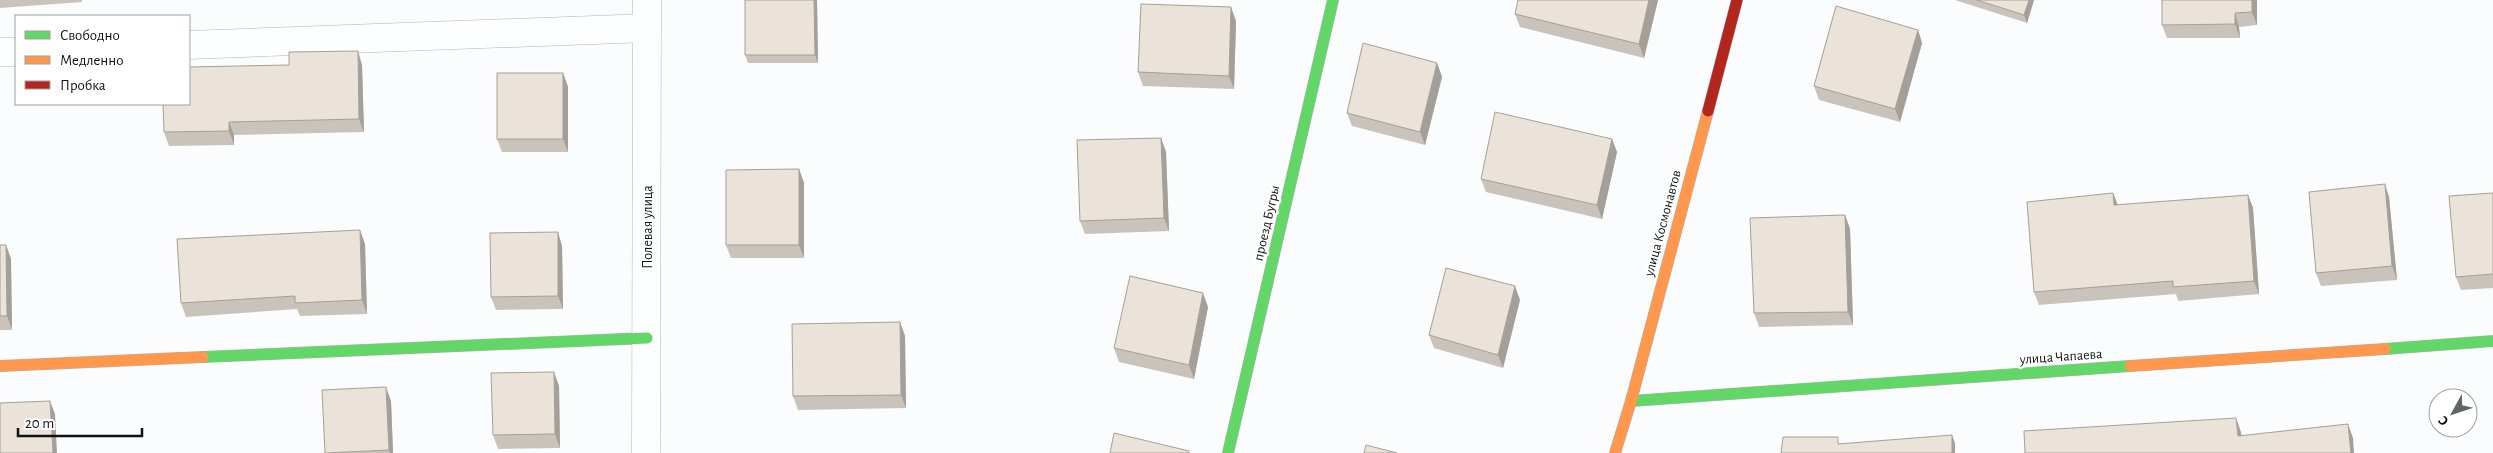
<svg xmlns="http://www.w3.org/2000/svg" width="2493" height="453" font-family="'Alegreya Sans',sans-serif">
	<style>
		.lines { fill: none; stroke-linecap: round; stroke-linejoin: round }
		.street-casing { stroke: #b1b3b5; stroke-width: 29 }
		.fast-casing { stroke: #b1b3b5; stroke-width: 12 }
		.slow-casing { stroke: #b1b3b5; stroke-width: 12 }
		.jam-casing { stroke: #b1b3b5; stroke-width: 12 }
		.street { stroke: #feffff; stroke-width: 28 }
		.fast { stroke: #63d668; stroke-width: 11 }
		.slow { stroke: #ff974d; stroke-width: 11 }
		.jam { stroke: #b3261e; stroke-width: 11 }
		.wall { fill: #cac3bb }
		.shaded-wall { fill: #a49f98 }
		.building { fill: #ebe3d9; stroke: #a49f98 }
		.labels { text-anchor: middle; stroke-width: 5; stroke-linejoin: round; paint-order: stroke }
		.street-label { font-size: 14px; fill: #101214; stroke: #fff }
	</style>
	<rect width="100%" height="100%" fill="#fafcfd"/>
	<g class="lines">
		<g class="street-casing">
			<g id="street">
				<polyline points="189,45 647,28"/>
				<polyline points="0,52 16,52"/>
				<polyline points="646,453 647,0"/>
			</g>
		</g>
		<g class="fast-casing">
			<g id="fast">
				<polyline points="2385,349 2493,341"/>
				<polyline points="203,357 647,338"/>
				<polyline points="1631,401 2130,366"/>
				<polyline points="1228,453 1333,0"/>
			</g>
		</g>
		<g class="slow-casing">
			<g id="slow">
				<polyline points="0,366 203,357"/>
				<polyline points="2130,366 2385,349"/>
				<polyline points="1615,453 1631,401 1708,111"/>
			</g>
		</g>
		<g class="jam-casing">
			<polyline id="jam" points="1708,111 1737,0"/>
		</g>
		<use href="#street" class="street"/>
		<use href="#fast" class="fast"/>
		<use href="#slow" class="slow"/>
		<use href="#jam" class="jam"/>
	</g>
	<g class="wall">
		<polygon points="0,0 82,0 82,2 0,8"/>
		<polygon points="817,0 818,63 748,63 745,55"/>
		<polygon points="1658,0 1644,58 1520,27 1515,14"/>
		<polygon points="1955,0 2034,0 2027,23"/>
		<polygon points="2257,0 2257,25 2239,27 2240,38 2167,38 2162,25"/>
		<polygon points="1236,21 1234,89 1143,86 1138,72"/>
		<polygon points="1918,30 1922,43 1900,122 1819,100 1814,86"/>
		<polygon points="1437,63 1442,77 1425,145 1352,126 1347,113"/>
		<polygon points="362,65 364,132 234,135 234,145 169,146 164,132"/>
		<polygon points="563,73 568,87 568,152 502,152 497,139"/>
		<polygon points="1161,138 1166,152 1169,231 1085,234 1080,221"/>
		<polygon points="1612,139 1617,152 1602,219 1486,192 1481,179"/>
		<polygon points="799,169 804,183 804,258 731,258 726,245"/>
		<polygon points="2113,193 2118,205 2248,195 2253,208 2259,294 2178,301 2176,294 2039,305 2034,292"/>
		<polygon points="2493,193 2493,288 2461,290 2456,277"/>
		<polygon points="2389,197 2397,280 2321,286 2316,273"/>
		<polygon points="1845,215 1850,229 1853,325 1759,327 1754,313"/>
		<polygon points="365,244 367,314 300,316 297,309 186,317 181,303"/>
		<polygon points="0,245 6,245 11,259 12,330 0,330"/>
		<polygon points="562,246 563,309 496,310 491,297"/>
		<polygon points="1520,300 1503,368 1434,348 1429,335"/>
		<polygon points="1208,307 1194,379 1119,362 1114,348"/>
		<polygon points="900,322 905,336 906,408 798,410 793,396"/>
		<polygon points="559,386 560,448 498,449 493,435"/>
		<polygon points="391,401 393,453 325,453"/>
	</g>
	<g class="shaded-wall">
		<polygon points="814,0 817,0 818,63 815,55"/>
		<polygon points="1649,0 1658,0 1644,58 1639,44"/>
		<polygon points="2029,0 2034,0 2027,23 2024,15"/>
		<polygon points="2252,0 2257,0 2257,25 2252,12"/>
		<polygon points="1231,7 1236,21 1234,89 1229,76"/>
		<polygon points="2235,13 2239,27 2240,38 2235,24"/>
		<polygon points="1918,30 1922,43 1900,122 1895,109"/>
		<polygon points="358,51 362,65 364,132 359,119"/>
		<polygon points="1437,63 1442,77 1425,145 1420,132"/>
		<polygon points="563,73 568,87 568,152 563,139"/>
		<polygon points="229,122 234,135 234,145 229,131"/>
		<polygon points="1161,138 1166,152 1169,231 1164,218"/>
		<polygon points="1612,139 1617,152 1602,219 1597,205"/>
		<polygon points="799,169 804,183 804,258 799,245"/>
		<polygon points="2385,184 2389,197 2397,280 2392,266"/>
		<polygon points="2113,193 2118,206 2114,205"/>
		<polygon points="2248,195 2253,208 2259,294 2254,281"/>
		<polygon points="1845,215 1850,229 1853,325 1848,312"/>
		<polygon points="360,230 365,244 367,314 362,300"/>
		<polygon points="558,232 562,246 563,309 558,296"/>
		<polygon points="6,245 11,259 12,330 7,316"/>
		<polygon points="1515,286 1520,300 1503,368 1498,355"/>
		<polygon points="1203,293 1208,307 1194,379 1189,365"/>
		<polygon points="900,322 905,336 906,408 901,395"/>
		<polygon points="554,372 559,386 560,448 555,434"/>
		<polygon points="386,387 391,401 393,453 390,453 389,450"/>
		<polygon points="50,401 55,414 57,453 53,453"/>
		<polygon points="2236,418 2241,432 2243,449 2238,436"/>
		<polygon points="2348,424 2353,438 2354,453 2351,453"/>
		<polygon points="1952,435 1955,443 1955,453 1952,453"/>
	</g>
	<g class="building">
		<polygon points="745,0 814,0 815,55 745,55"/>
		<polygon points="1518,0 1649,0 1639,44 1515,14"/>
		<polygon points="1977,0 2029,0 2024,15"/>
		<polygon points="2162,0 2252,0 2252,12 2235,13 2235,24 2162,25"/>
		<polygon points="1141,4 1231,7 1229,76 1138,72"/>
		<polygon points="1836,6 1918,30 1895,109 1814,86"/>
		<polygon points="1363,43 1437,63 1420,132 1347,113"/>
		<polygon points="358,51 359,119 229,122 229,131 164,132 163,104 189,104 189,67 289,65 289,52"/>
		<rect x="497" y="73" width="66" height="66"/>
		<polygon points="1495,112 1612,139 1597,205 1481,179"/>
		<polygon points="1161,138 1164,218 1080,221 1077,140"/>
		<polygon points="799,169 799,245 726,245 726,170"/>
		<polygon points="2385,184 2392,266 2316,273 2309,192"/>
		<polygon points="2113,193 2114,205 2248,195 2254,281 2173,287 2173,281 2034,292 2027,202"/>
		<polygon points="2493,193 2493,274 2456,277 2449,196"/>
		<polygon points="1845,215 1848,312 1754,313 1750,218"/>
		<polygon points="360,230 362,300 295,303 295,296 181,303 177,239"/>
		<polygon points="558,232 558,296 491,297 490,233"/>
		<polygon points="0,245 6,245 7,316 0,316"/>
		<polygon points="1446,268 1515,286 1498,355 1429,335"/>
		<polygon points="1130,276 1203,293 1189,365 1114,348"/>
		<polygon points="900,322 901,395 793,396 792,324"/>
		<polygon points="554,372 555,434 493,435 491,373"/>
		<polygon points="386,387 389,450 325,453 322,390"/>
		<polygon points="50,401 53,453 0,453 0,403"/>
		<polygon points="2236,418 2238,436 2348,424 2351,453 2025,453 2024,431"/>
		<polygon points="1114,433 1189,451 1189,453 1110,453"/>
		<polygon points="1952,435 1952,453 1781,453 1783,437 1838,437 1838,444"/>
		<polygon points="1366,445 1397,453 1364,453"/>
	</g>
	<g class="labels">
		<g class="street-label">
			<text transform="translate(1266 223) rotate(-77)" y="5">проезд Бугры</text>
			<text transform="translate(1662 223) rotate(-75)" y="5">улица Космонавтов</text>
			<text transform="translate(647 227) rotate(-90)" y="5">Полевая улица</text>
			<text transform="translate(2061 356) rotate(-4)" y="5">улица Чапаева</text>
		</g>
	</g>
	<rect x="15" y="15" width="175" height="90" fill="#ffffff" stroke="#9fa0a1"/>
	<rect x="25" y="31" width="25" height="8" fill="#63d668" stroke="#9fa0a1"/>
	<text x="60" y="40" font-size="15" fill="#101214">Свободно</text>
	<rect x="25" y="56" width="25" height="8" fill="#ff974d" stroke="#9fa0a1"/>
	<text x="60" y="65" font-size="15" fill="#101214">Медленно</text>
	<rect x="25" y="81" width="25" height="8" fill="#b3261e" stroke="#9fa0a1"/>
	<text x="60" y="90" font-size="15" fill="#101214">Пробка</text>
	<g transform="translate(2453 413) rotate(230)"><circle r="24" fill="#ffffff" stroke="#9fa0a1"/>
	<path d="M0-4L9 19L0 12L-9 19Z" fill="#626466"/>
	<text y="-8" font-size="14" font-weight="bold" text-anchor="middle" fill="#101214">С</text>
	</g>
	<path d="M18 428v8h124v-8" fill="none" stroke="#101214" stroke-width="2.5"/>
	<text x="25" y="428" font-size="15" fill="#101214" stroke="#ffffff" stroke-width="4" paint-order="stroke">20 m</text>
</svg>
